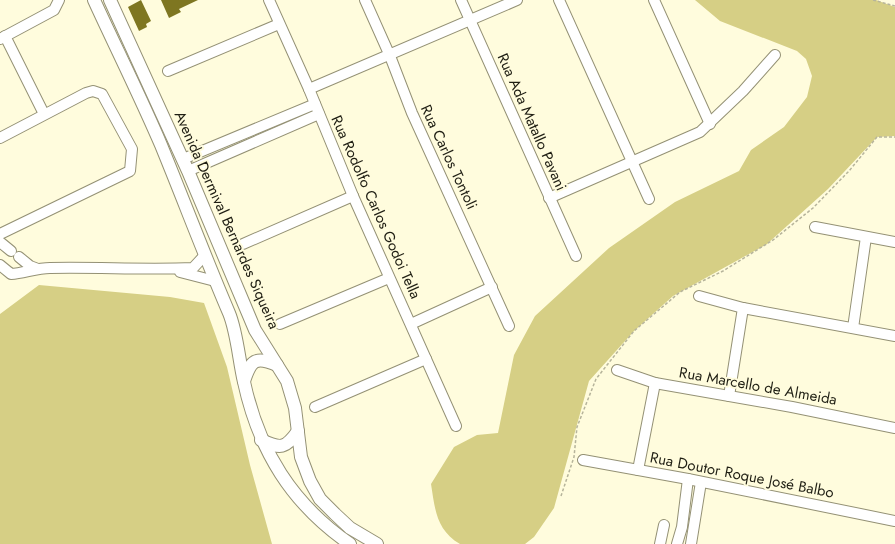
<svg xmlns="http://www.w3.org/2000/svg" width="895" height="544" font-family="Jost,sans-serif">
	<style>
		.green { fill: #d6cf85 }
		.building { fill: #7e7621 }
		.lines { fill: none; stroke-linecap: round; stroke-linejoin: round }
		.minor-casing { stroke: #949175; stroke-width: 12 }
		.major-casing { stroke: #949175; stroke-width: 14 }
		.path { stroke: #b6b49b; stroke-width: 1.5; stroke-dasharray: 3 2; stroke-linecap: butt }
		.minor { stroke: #fff; stroke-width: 10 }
		.major { stroke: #fff; stroke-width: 12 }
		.labels { text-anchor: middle; stroke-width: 4; stroke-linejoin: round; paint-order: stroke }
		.street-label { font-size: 15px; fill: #1f1e13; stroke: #fffcdd }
	</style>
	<rect width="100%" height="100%" fill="#fffcdd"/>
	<g class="green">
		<path d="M695,0H876L895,7V136L877,137L828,189L767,244L673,296L634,331L589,381L554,508L534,537L525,544H460C436,530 435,509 431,484L454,447L477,435L498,433L514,355L535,316L609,248L675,202L739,171L751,150L784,127L807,97L812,76L806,59L797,51L720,21Z"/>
		<polygon points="39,285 170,297 204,303 227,367 250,465 272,544 0,544 0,314"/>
	</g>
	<g class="building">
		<polygon points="141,0 151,21 146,24 147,27 139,31 128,7"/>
		<polygon points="161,0 198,0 179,9 181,12 169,18"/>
	</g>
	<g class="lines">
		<g class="minor-casing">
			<g id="minor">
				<polyline points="269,0 309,89 353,196 456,426"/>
				<polyline points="365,0 390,56 412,113 509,326"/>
				<polyline points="461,0 576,256"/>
				<polyline points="559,0 649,199"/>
				<polyline points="654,0 710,124"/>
				<polyline points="5,36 44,114"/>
				<polyline points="0,39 54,10 59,0"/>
				<polyline points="168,71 279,24"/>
				<polyline points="309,89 517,0"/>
				<polyline points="0,138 86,93 93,91 102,94 132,149 130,171 0,234"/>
				<polyline points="183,159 315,104"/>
				<polyline points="188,171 319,114"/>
				<polyline points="549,198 700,132 743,91 775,55"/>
				<polyline points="815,227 895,242"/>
				<polyline points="0,242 11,251"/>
				<polyline points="243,244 353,196"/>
				<polyline points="19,257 30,266 38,269"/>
				<path d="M0,265L11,274C24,273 37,268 50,268C98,267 145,270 193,268L205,255"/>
				<polyline points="180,272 215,281"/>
				<polyline points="699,296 743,308 895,336"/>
				<polyline points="280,324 389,278"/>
				<polyline points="411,324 492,287"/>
				<polyline points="853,328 866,237"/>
				<polyline points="617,370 655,383 792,407 895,428"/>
				<polyline points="729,396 743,308"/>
				<polyline points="315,407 426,359"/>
				<polyline points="583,460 688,479 895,521"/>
				<polyline points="638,470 655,383"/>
				<polyline points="660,544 664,525"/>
				<polyline points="677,544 682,527 688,479"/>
				<polyline points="691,544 701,482"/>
			</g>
		</g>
		<g class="major-casing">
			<g id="major">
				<path d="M94,0C116,48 140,96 161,145C184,201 205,257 229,313C237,332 239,361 244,382C259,451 292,504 350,544"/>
				<polyline points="110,0 188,171 255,330 287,381 295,408 301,457 310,481 320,499 335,514 350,528 377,544"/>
				<path d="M244,381C251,360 255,356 277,365"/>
				<path d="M261,440C281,449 285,449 298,431"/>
			</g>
		</g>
		<g class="path">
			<polyline points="873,0 895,6"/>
			<polyline points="561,496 574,457 577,427 596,379 634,331 680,292 723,271 773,240 813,208 849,171 877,137 895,137"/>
		</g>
		<use href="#minor" class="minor"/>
		<use href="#major" class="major"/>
	</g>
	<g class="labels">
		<g class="street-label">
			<text transform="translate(532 122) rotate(66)" y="5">Rua Ada Matallo Pavani</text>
			<text transform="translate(449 157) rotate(65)" y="5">Rua Carlos Tontoli</text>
			<text transform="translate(376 207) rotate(66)" y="5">Rua Rodolfo Carlos Godoi Tella</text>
			<text transform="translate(227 220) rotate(66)" y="5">Avenida Dermival Bernardes Siqueira</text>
			<text transform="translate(758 386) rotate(10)" y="5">Rua Marcello de Almeida</text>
			<text transform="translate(742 475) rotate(11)" y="5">Rua Doutor Roque José Balbo</text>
		</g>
	</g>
</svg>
